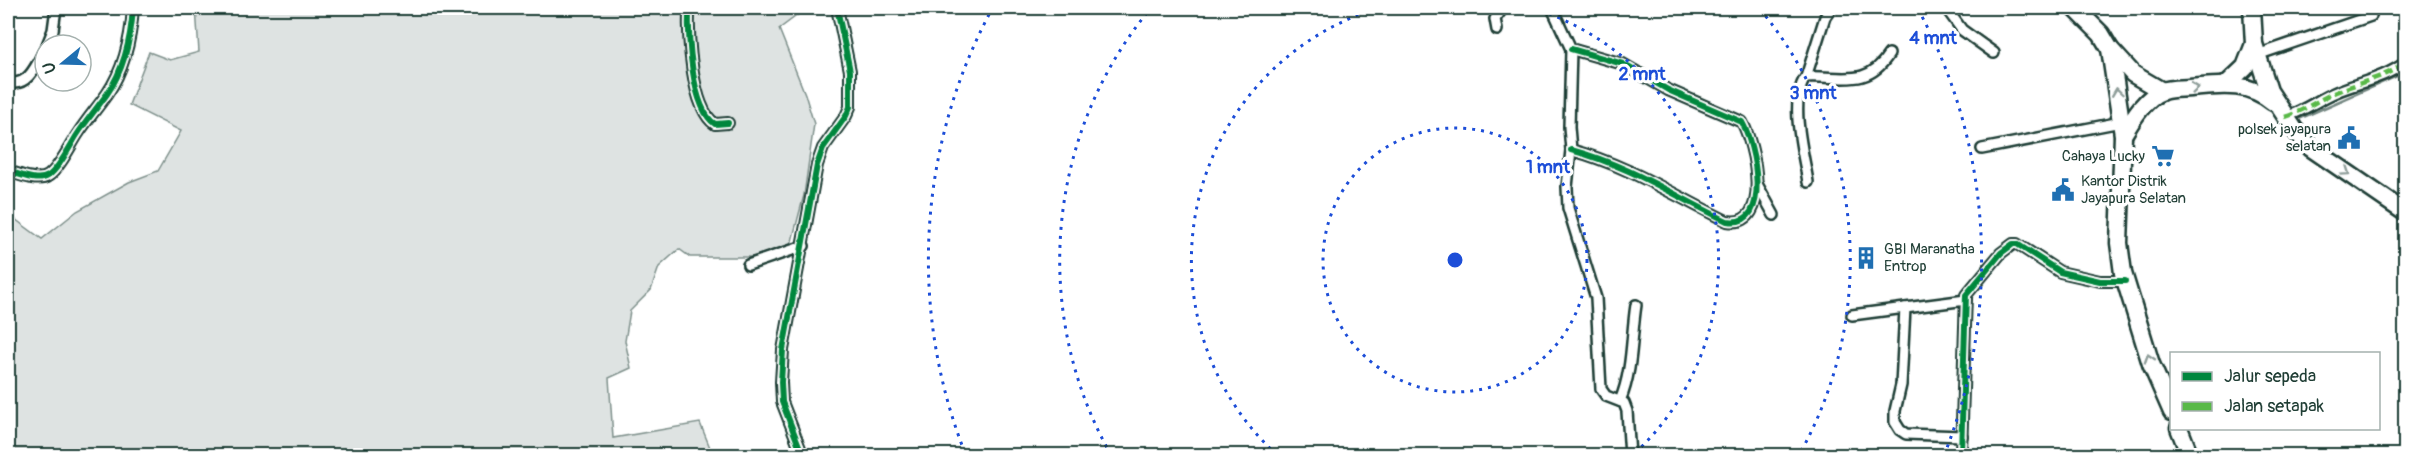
<svg xmlns="http://www.w3.org/2000/svg" width="2413" height="463" font-family="Pangolin,sans-serif">
	<style>
		.green { fill: #dee3e2; stroke: #7e908b; stroke-width: 1.5 }
		.lines { fill: none; stroke-linecap: round; stroke-linejoin: round }
		.stream { stroke: #758883; stroke-width: 3 }
		.street-casing { stroke: #1f3d34; stroke-width: 14 }
		.highway-casing { stroke: #1f3d34; stroke-width: 21 }
		.street { stroke: #fff; stroke-width: 9 }
		.highway { stroke: #fff; stroke-width: 16 }
		.quiet { stroke: #58b947; stroke-width: 4.5; stroke-dasharray: 9 4.5; stroke-linecap: butt }
		.cycleway-casing { stroke: #fff; stroke-width: 10 }
		.cycleway { stroke: #00873e; stroke-width: 6 }
		.oneway { stroke: #8f9e9a }
		.ring { fill: none; stroke: #1d4ed8; stroke-width: 3; stroke-dasharray: 3 6 }
		.labels { text-anchor: middle; stroke-width: 6; stroke-linejoin: round; paint-order: stroke }
		.poi-label { font-size: 15px; fill: #1f3d34; stroke: #fff; text-anchor: end }
		.centre { fill: #1d4ed8; stroke: #fff; stroke-width: 3 }
		.ring-label { font-size: 18px; text-anchor: middle; font-weight: bold; fill: #1d4ed8; stroke: #fff; stroke-width: 6; stroke-linejoin: round; paint-order: stroke }
	</style>
	<rect width="100%" height="100%" fill="#fff"/>
	<filter id="ink" filterUnits="userSpaceOnUse"><feTurbulence type="fractalNoise" baseFrequency=".0167" numOctaves="2"/><feDisplacementMap in="SourceGraphic" scale="12" xChannelSelector="R" yChannelSelector="G"/><feConvolveMatrix kernelMatrix="1 2 1 2 8 2 1 2 1" color-interpolation-filters="sRGB"/></filter>
	<g filter="url(#ink)">
		<polygon class="green" points="196,8 807,8 779,29 805,94 814,124 804,195 791,245 755,257 690,257 679,249 659,267 651,290 630,311 625,341 631,368 609,378 613,438 700,423 713,455 8,455 8,214 42,239 77,211 129,182 158,171 181,131 129,105 149,52 170,60 199,52"/>
		<g class="lines">
			<polyline class="stream" points="2301,118 2406,72"/>
			<g class="street-casing">
				<g id="street">
					<path d="M689,8C688,35 691,108 715,124L728,123"/>
					<polyline points="1552,8 1571,49 1569,127 1571,150 1567,187 1568,208 1596,298 1601,389 1606,396 1624,403 1627,411 1630,456"/>
					<polyline points="1946,8 1962,30 1994,53"/>
					<polyline points="1497,30 1495,19 1503,8"/>
					<polyline points="47,45 53,30 56,8"/>
					<path d="M1571,49L1623,64L1668,90L1742,122C1754,143 1774,229 1727,221C1675,196 1628,165 1571,150"/>
					<polyline points="2257,55 2371,16"/>
					<polyline points="1806,77 1825,17 1831,8"/>
					<path d="M8,82C28,88 37,64 45,49"/>
					<path d="M2285,117C2304,111 2319,99 2336,92C2360,82 2385,78 2406,62"/>
					<polyline points="1982,149 2121,122"/>
					<path d="M8,171C18,174 38,183 48,176C58,170 70,146 77,135C86,121 97,108 107,94C125,68 131,38 133,8"/>
					<path d="M1808,182C1804,155 1788,100 1806,77C1840,75 1867,89 1889,54"/>
					<polyline points="1757,184 1774,215"/>
					<polyline points="748,265 804,246"/>
					<polyline points="1905,308 1901,385 1895,411 1895,422 1900,430 1906,434 1962,436"/>
					<polyline points="1852,315 1966,300"/>
					<path d="M1620,401C1633,370 1631,337 1636,305"/>
					<polyline points="1961,453 1966,295 2001,253 2013,244 2017,244 2060,272 2100,281 2125,281"/>
					<polyline points="803,456 782,402 781,382 783,350 817,165 823,148 846,116 850,107 850,71 837,8"/>
				</g>
			</g>
			<g class="highway-casing">
				<g id="highway">
					<polyline points="2075,8 2101,34 2110,49 2123,135 2119,243 2123,273 2151,364 2172,412"/>
					<polyline points="2252,8 2254,44 2269,91 2294,129 2311,148 2406,213"/>
					<polyline points="2110,49 2133,74 2162,91"/>
					<polyline points="2227,84 2245,67 2254,44"/>
					<path d="M2123,135C2132,120 2145,97 2163,91C2171,88 2182,89 2190,88C2222,85 2248,81 2273,102"/>
					<polyline points="2179,428 2190,456"/>
				</g>
			</g>
			<use href="#street" class="street"/>
			<use href="#highway" class="highway"/>
			<path class="quiet" d="M2285,117C2304,111 2319,99 2336,92C2360,82 2385,78 2406,62"/>
			<g class="cycleway-casing">
				<g id="cycleway">
					<path d="M689,8C688,35 691,108 715,124L728,123"/>
					<path d="M1571,49L1623,64L1668,90L1742,122C1754,143 1774,229 1727,221C1675,196 1628,165 1571,150"/>
					<path d="M8,171C18,174 38,183 48,176C58,170 70,146 77,135C86,121 97,108 107,94C125,68 131,38 133,8"/>
					<polyline points="1961,453 1966,295 2001,253 2013,244 2017,244 2060,272 2100,281 2125,281"/>
					<polyline points="803,456 782,402 781,382 783,350 817,165 823,148 846,116 850,107 850,71 837,8"/>
				</g>
			</g>
			<use href="#cycleway" class="cycleway"/>
		</g>
		<defs><path id="oneway-chevron" d="M-2-3.5L2.5 0L-2 3.5" fill="none" stroke-width="1.6" stroke-linecap="round" stroke-linejoin="round" transform="scale(1.5)"/></defs>
		<g class="oneway">
			<use href="#oneway-chevron" transform="translate(2195 88) rotate(-6)"/>
			<use href="#oneway-chevron" transform="translate(2117 92) rotate(-98)"/>
			<use href="#oneway-chevron" transform="translate(2346 172) rotate(34)"/>
			<use href="#oneway-chevron" transform="translate(2149 358) rotate(-108)"/>
		</g>
	</g>
	<g class="ring">
		<circle cx="1455" cy="260" r="132"/>
		<path d="M1277 455A264 264 0 0 1 1378 8M1532 8A264 264 0 0 1 1633 455"/>
		<path d="M1111 455A395 395 0 0 1 1150 9M1760 9A395 395 0 0 1 1799 455"/>
		<path d="M965 453A527 527 0 0 1 992 9M1918 9A527 527 0 0 1 1945 453"/>
	</g>
	<defs>
		<g id="civic-bare" transform="scale(1.8)"><path d="M-.6-6.5H3V-4.5H.6V-3L4-1V1h2V6H-6V1h2V-1L-.6-3ZM-1.2 2.5V6h2.4V2.5Z" fill="#1f6fb2" stroke="#fff" stroke-width="2.5" paint-order="stroke"/></g>
		<g id="supermarket-bare" transform="scale(1.8)"><path d="M-6-5.5h2.5l.6 2H6L4.5 2H-2.5L-4.4-4H-6ZM-1.5 3.2a1.3 1.3 0 1 0 .1 0ZM3 3.2a1.3 1.3 0 1 0 .1 0Z" fill="#1f6fb2" stroke="#fff" stroke-width="2.5" paint-order="stroke"/></g>
		<g id="building-bare" transform="scale(1.8)"><path d="M-4-6H4V6H1V3H-1V6H-4ZM-2.5-4.3h1.7v1.8h-1.7ZM.8-4.3h1.7v1.8H.8ZM-2.5-1h1.7V.8h-1.7ZM.8-1h1.7V.8H.8Z" fill="#1f6fb2" stroke="#fff" stroke-width="2.5" paint-order="stroke"/></g>
	</defs>
	<g fill-rule="evenodd">
		<use href="#civic-bare" x="2349" y="138"/>
		<use href="#supermarket-bare" x="2163" y="156"/>
		<use href="#civic-bare" x="2063" y="190"/>
		<use href="#building-bare" x="1866" y="258"/>
	</g>
	<g class="labels">
		<g class="poi-label">
			<text x="2331" y="134">polsek jayapura<tspan x="2331" dy="17">selatan</tspan></text>
			<text x="2145" y="161">Cahaya Lucky</text>
			<text x="2081" y="186" text-anchor="start">Kantor Distrik<tspan x="2081" dy="17">Jayapura Selatan</tspan></text>
			<text x="1884" y="254" text-anchor="start">GBI Maranatha<tspan x="1884" dy="17">Entrop</tspan></text>
		</g>
	</g>
	<circle cx="1455" cy="260" r="9" class="centre"/>
	<g class="ring-label">
		<text x="1933" y="44">4 mnt</text>
		<text x="1642" y="80">2 mnt</text>
		<text x="1813" y="99">3 mnt</text>
		<text x="1548" y="173">1 mnt</text>
	</g>
	<rect width="2413" height="463" fill="none" stroke="#fff" stroke-width="30"/>
	<rect x="15" y="15" width="2383" height="433" fill="none" stroke="#1f3d34" stroke-width="2" filter="url(#ink)"/>
	<rect x="2170" y="352" width="210" height="78" fill="#ffffff" stroke="#a5b1ae" stroke-width="1.5"/>
	<rect x="2182" y="372" width="30" height="9" fill="#00873e" stroke="#a5b1ae" stroke-width="1.5"/>
	<text x="2224" y="382" font-size="18" fill="#1f3d34">Jalur sepeda</text>
	<rect x="2182" y="402" width="30" height="9" fill="#58b947" stroke="#a5b1ae" stroke-width="1.5"/>
	<text x="2224" y="412" font-size="18" fill="#1f3d34">Jalan setapak</text>
	<g transform="translate(63 63) rotate(251)"><circle r="28" fill="#ffffff" stroke="#a5b1ae" stroke-width="1.5"/>
	<path d="M0-4.5L10 22L0 15L-10 22Z" fill="#1f6fb2"/>
	<text y="-9" font-size="16" font-weight="bold" text-anchor="middle" fill="#1f3d34">U</text>
	</g>
</svg>
